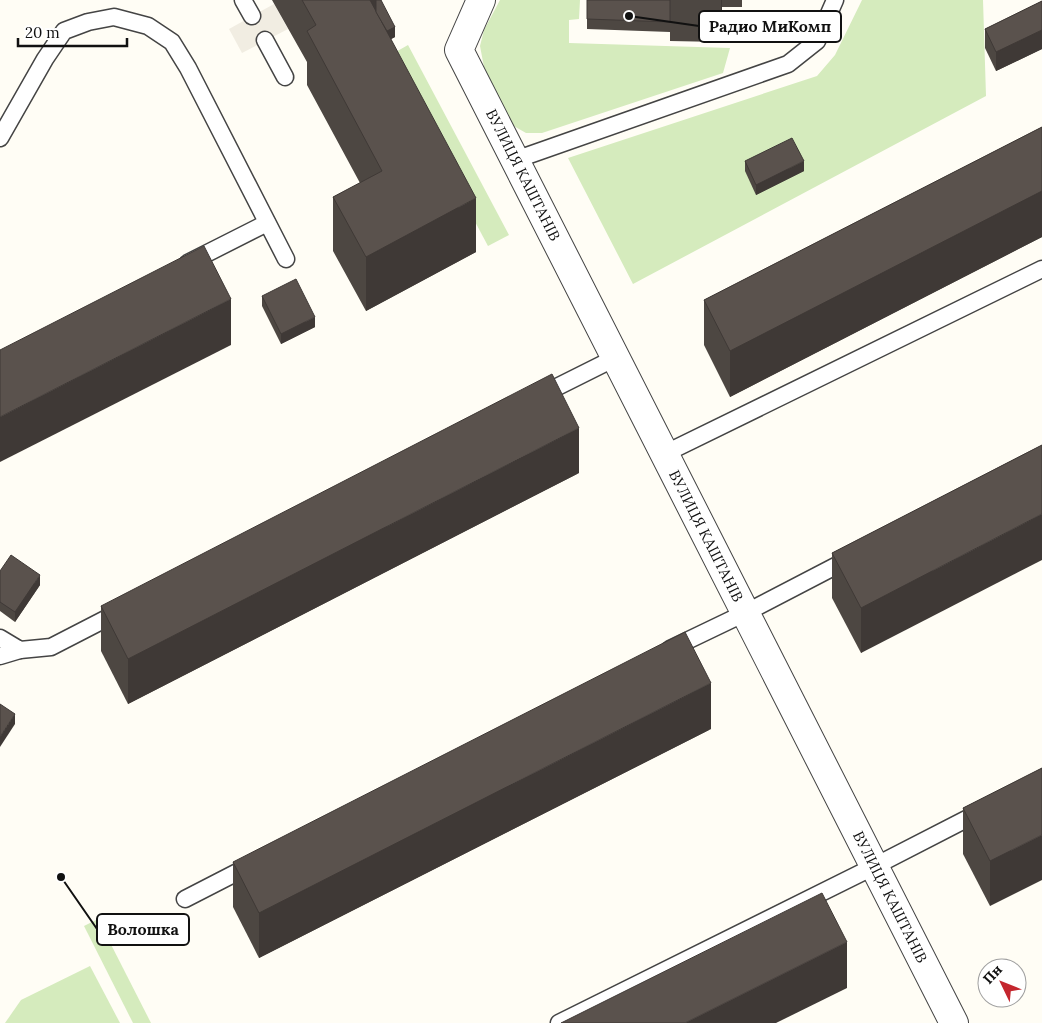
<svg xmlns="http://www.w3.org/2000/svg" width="1042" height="1023" font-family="Lora,serif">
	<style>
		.grass { fill: #d5ebbd }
		.plaza { fill: #f1ede2 }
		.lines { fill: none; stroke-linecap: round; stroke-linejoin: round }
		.lane-casing { stroke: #444; stroke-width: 19 }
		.street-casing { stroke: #444; stroke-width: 30 }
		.lane { stroke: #fff; stroke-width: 16 }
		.street { stroke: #fff; stroke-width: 28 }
		.wall { fill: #4d4742 }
		.shaded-wall { fill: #3f3936 }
		.building { fill: #5a524d; stroke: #3f3936 }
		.labels { text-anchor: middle; stroke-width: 5; stroke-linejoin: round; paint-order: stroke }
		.street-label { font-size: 15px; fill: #111; stroke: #fff }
		.leader { fill: none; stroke: #111; stroke-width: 2 }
		.callout-dot { fill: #111; stroke: #fff; stroke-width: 2 }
		.callout { fill: #fff; stroke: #111; stroke-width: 2 }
		.callout-label { font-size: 16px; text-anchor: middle; font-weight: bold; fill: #111 }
	</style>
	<rect width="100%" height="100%" fill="#fffdf5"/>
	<g class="grass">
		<polygon points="500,0 580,0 579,19 569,20 569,43 730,48 723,73 542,133 526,133 512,125 484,67 480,46 484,30"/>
		<polygon points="862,0 983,0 986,96 633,284 568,158 817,76 835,55"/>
		<polygon points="408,45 509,235 488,246 387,57"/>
		<polygon points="98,919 151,1023 133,1023 84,926"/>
		<polygon points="90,966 120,1023 5,1023 21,1000"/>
	</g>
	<polygon class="plaza" points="274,4 288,29 242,53 229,29"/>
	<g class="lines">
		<g class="lane-casing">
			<g id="lane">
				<polyline points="243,0 252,16"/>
				<polyline points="265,40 285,77"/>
				<polyline points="0,138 45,59 64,31 88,22 114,17 148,26 172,42 188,68 286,259"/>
				<polyline points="515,160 788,64 817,41 835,0"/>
				<polyline points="188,263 267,223"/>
				<polyline points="539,396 615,358"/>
				<polyline points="664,454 1042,269"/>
				<polyline points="0,638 20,650 51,647 119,612"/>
				<polyline points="670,649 745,613 851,558"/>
				<polyline points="0,656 20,650"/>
				<polyline points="185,899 253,864"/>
				<polyline points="559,1023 875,866 982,811"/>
			</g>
		</g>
		<g class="street-casing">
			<polyline id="street" points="481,0 459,50 954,1023"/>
		</g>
		<use href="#lane" class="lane"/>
		<use href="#street" class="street"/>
	</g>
	<g class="wall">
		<polygon points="272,0 381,0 395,37 391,39 476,252 366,311 333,251 333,197 360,183 307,85 307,62"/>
		<polygon points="587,0 742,0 742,7 722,7 721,42 670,41 670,32 587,29"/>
		<polygon points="1042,1 1042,49 996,71 985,48 985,29"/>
		<polygon points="1042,127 1042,237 730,397 704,345 704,300"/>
		<polygon points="745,161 804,171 756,195 745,171"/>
		<polygon points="262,296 315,327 281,344 262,306"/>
		<polygon points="1042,445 861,653 832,598 832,553"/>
		<polygon points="579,473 128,704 101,651 101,606"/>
		<polygon points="0,571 40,585 15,622 0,611"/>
		<polygon points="711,729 259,958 233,907 233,862"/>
		<polygon points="1042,768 990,906 963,854 963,808"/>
	</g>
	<g class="shaded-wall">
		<polygon points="369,0 376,0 395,27 395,37 376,47"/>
		<polygon points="721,0 722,0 722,7 721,42"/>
		<polygon points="1042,30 1042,49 996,71 996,52"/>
		<polygon points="804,161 804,171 756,195 756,185"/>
		<polygon points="1042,191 1042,237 730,397 730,351"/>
		<polygon points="476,198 476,252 366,311 366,257"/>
		<polygon points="231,299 231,345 0,462 0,417"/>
		<polygon points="315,317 315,327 281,344 281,334"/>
		<polygon points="579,428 579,473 128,704 128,659"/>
		<polygon points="1042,514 1042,560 861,653 861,608"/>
		<polygon points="40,575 40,585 15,622 15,612"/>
		<polygon points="711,683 711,729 259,958 259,913"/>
		<polygon points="15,714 15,724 0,747 0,737"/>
		<polygon points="1042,835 1042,880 990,906 990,861"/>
		<polygon points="847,942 847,988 776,1023 685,1023"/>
	</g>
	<g class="building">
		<polygon points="302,0 370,0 476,198 366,257 333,197 382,171 307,31 316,25"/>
		<polygon points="376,0 381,0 395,27 387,31 376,12"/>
		<polygon points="587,0 670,0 670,22 587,19"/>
		<polygon points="1042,1 1042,30 996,52 985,29"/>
		<polygon points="1042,127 1042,191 730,351 704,300"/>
		<polygon points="792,138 804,161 756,185 745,161"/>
		<polygon points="204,246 231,299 0,417 0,350"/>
		<polygon points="296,279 315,317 281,334 262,296"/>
		<polygon points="552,374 579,428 128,659 101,606"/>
		<polygon points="1042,445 1042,514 861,608 832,553"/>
		<polygon points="11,555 40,575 15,612 0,602 0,571"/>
		<polygon points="685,632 711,683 259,913 233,862"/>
		<polygon points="0,704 15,714 0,737"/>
		<polygon points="1042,768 1042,835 990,861 963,808"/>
		<polygon points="822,893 847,942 685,1023 561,1023"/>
	</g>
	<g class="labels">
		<g class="street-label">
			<text transform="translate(523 175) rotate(63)" y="5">ВУЛИЦЯ КАШТАНІВ</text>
			<text transform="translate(706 536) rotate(63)" y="5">ВУЛИЦЯ КАШТАНІВ</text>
			<text transform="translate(890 897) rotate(63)" y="5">ВУЛИЦЯ КАШТАНІВ</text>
		</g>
	</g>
	<path class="leader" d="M629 16L699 26M61 877L97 929"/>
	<g class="callout-dot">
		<circle cx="629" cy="16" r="5"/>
		<circle cx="61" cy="877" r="5"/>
	</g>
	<g class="callout">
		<rect x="699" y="11" width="142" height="31" rx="5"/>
		<rect x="97" y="914" width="92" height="31" rx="5"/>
	</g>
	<g class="callout-label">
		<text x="770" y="32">Радио МиКомп</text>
		<text x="143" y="935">Волошка</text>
	</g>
	<g transform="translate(1002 983) rotate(313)"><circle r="24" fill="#ffffff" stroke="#a0a0a0"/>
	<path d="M0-4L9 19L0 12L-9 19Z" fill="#c4262e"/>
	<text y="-8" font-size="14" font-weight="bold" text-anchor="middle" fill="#111111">Пн</text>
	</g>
	<path d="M18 38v8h109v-8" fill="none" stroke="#111111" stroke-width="2.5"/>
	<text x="25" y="38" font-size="15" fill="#111111" stroke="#ffffff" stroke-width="4" paint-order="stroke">20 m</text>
</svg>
